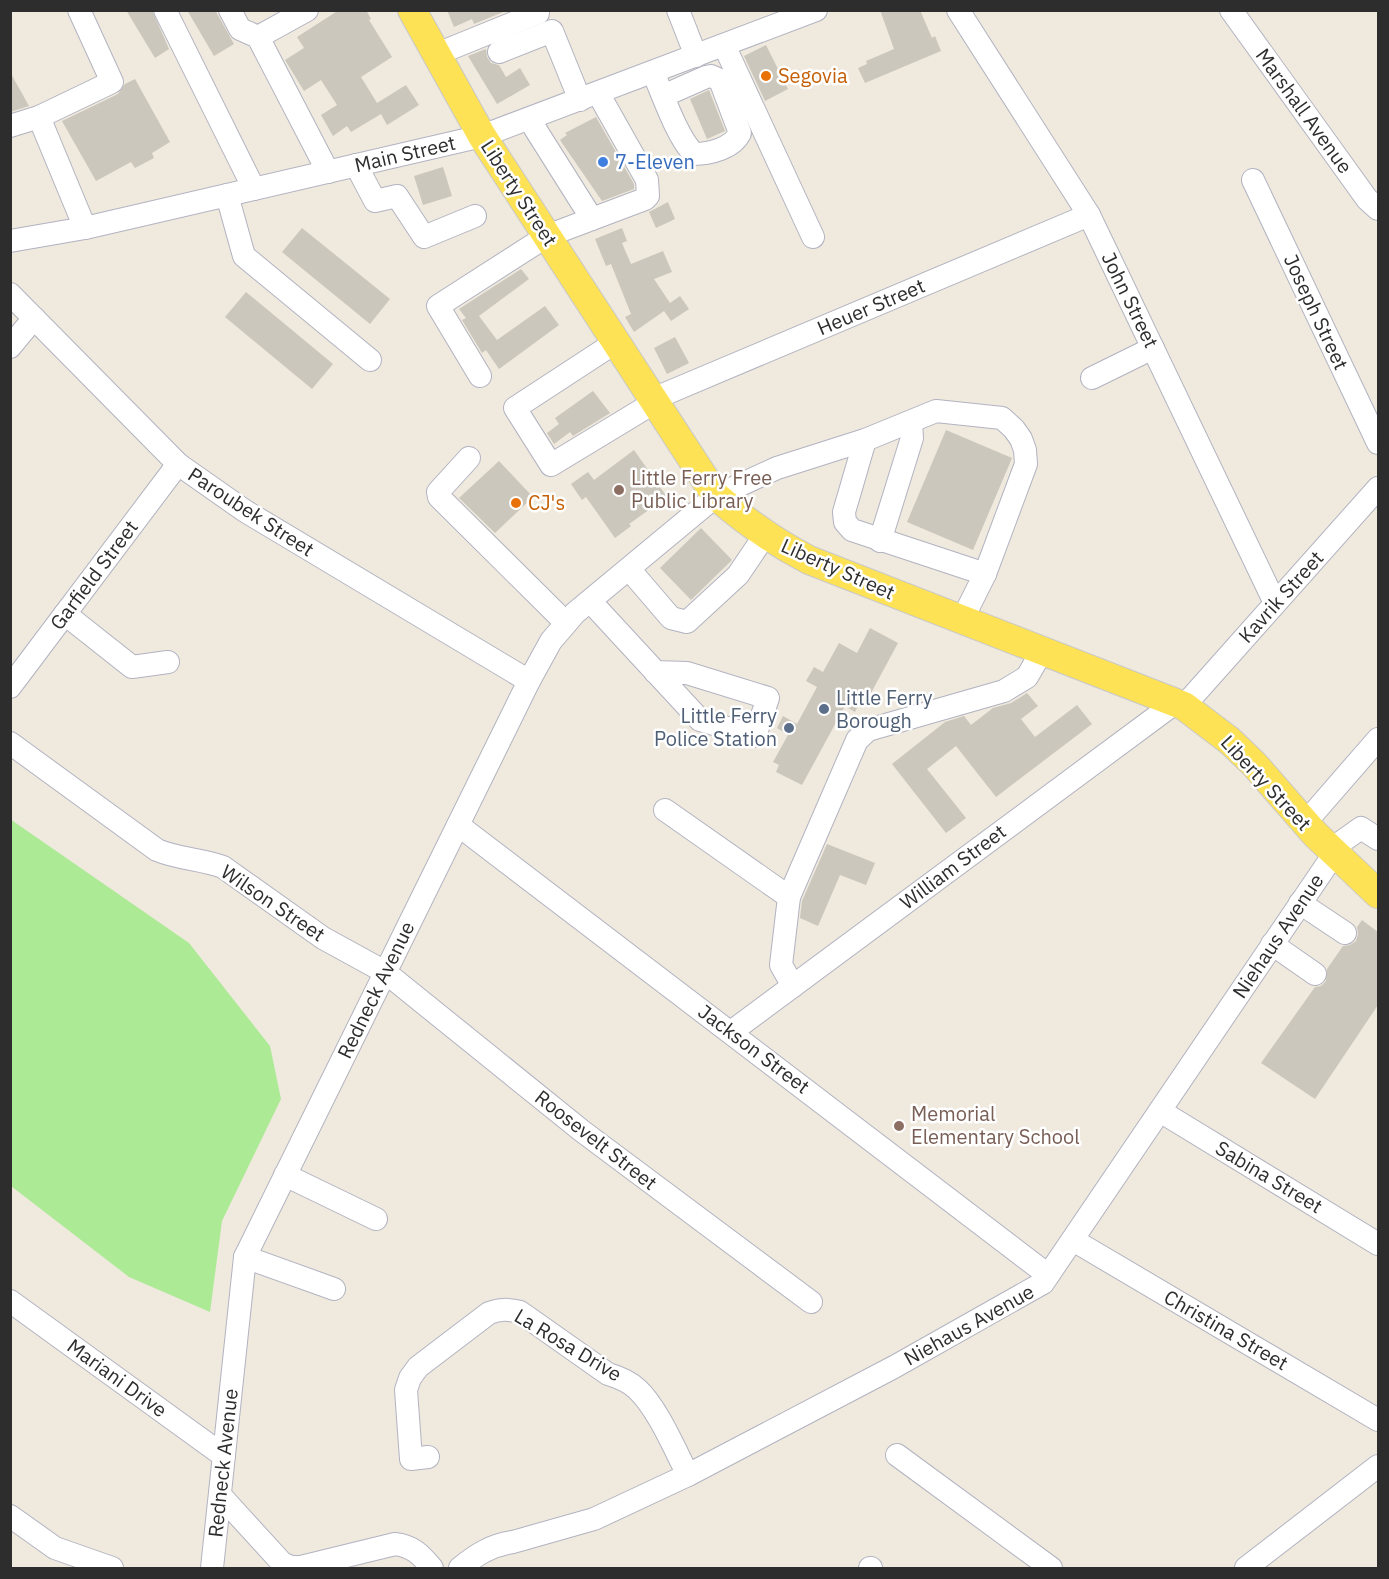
<svg xmlns="http://www.w3.org/2000/svg" width="1389" height="1579" font-family="'IBM Plex Sans',sans-serif">
	<style>
		.green { fill: #adea96 }
		.building { fill: #cbc7bc }
		.lines { fill: none; stroke-linecap: round; stroke-linejoin: round }
		.minor-casing { stroke: #b2b3c1; stroke-width: 24 }
		.major-casing { stroke: #c8c8c8; stroke-width: 30 }
		.minor { stroke: #fff; stroke-width: 22 }
		.major { stroke: #fee255; stroke-width: 28 }
		.food-dot { fill: #e8710a; stroke: #fff; stroke-width: 2 }
		.shop-dot { fill: #3f7fe0; stroke: #fff; stroke-width: 2 }
		.education-dot { fill: #8d6e63; stroke: #fff; stroke-width: 2 }
		.service-dot { fill: #5c6f8a; stroke: #fff; stroke-width: 2 }
		.labels { text-anchor: middle; stroke-width: 5; stroke-linejoin: round; paint-order: stroke }
		.food-label { font-size: 20px; fill: #c56008; stroke: #fff; text-anchor: start }
		.street-label { font-size: 20px; fill: #2d2d2d; stroke: #fff }
		.shop-label { font-size: 20px; fill: #366cbe; stroke: #fff; text-anchor: start }
		.education-label { font-size: 20px; fill: #785e54; stroke: #fff; text-anchor: start }
		.service-label { font-size: 20px; fill: #4e5e75; stroke: #fff; text-anchor: start }
	</style>
	<rect width="100%" height="100%" fill="#efe9de"/>
	<polygon class="green" points="10,819 189,943 270,1046 281,1099 222,1221 210,1312 129,1277 11,1186"/>
	<g class="building">
		<polygon points="126,10 152,10 169,49 155,58"/>
		<polygon points="187,10 215,10 234,44 214,56"/>
		<polygon points="339,10 366,10 371,19 369,20 392,57 361,77 377,103 406,85 419,105 387,125 381,114 351,132 347,126 333,136 321,115 337,105 321,80 304,91 285,60 304,48 297,37"/>
		<polygon points="447,10 508,10 474,24 472,19 454,27"/>
		<polygon points="880,10 920,10 932,38 935,36 941,51 865,83 858,68 867,64 866,61 894,49"/>
		<polygon points="766,45 788,89 765,101 744,56"/>
		<polygon points="486,49 487,57 491,63 499,65 506,77 520,68 530,85 497,104 468,56"/>
		<polygon points="10,72 29,106 10,112"/>
		<polygon points="135,79 170,142 152,153 154,158 135,168 131,162 96,181 62,121 118,94 125,84"/>
		<polygon points="709,90 725,131 707,139 690,99"/>
		<polygon points="596,117 634,184 634,189 602,201 560,140 567,135 565,133"/>
		<polygon points="443,167 452,196 423,205 414,176"/>
		<polygon points="668,202 675,219 656,228 649,212"/>
		<polygon points="302,228 390,299 370,324 282,252"/>
		<polygon points="622,228 627,241 622,243 631,264 663,251 672,272 654,279 670,303 680,296 689,309 671,321 664,311 634,332 625,317 631,314 611,264 606,266 595,239"/>
		<polygon points="521,269 529,279 479,316 497,340 545,306 559,325 499,369 486,350 482,353 462,320 466,318 459,309"/>
		<polygon points="246,292 333,364 312,389 225,317"/>
		<polygon points="675,337 689,363 667,374 654,348"/>
		<polygon points="593,391 610,413 573,436 570,432 554,444 547,433 559,424 555,418"/>
		<polygon points="946,430 1012,458 973,550 907,522"/>
		<polygon points="634,450 667,497 629,524 631,526 615,538 586,497 582,500 571,484 588,472 594,480"/>
		<polygon points="499,461 533,497 495,533 459,498"/>
		<polygon points="701,528 732,560 691,600 660,568"/>
		<polygon points="870,628 898,643 864,706 859,704 855,712 845,706 802,785 776,772 779,765 773,762 788,735 777,728 783,716 797,724 817,687 806,681 814,667 823,672 839,643 857,653"/>
		<polygon points="1027,693 1038,706 1021,719 1035,737 1077,705 1092,724 996,797 956,746 927,769 966,818 946,833 892,764 945,722 964,716 971,725 993,708 1011,703"/>
		<polygon points="827,844 875,863 866,885 840,875 818,926 800,918 802,901"/>
		<polygon points="1362,920 1378,932 1378,1005 1315,1099 1261,1063 1315,987 1321,986 1326,981 1327,969 1343,946 1350,945 1356,941 1358,934 1357,927"/>
	</g>
	<g class="lines">
		<g class="minor-casing">
			<g id="minor">
				<polyline points="165,10 254,189"/>
				<polyline points="230,10 240,29 258,37 328,172"/>
				<polyline points="678,10 696,56"/>
				<polyline points="958,10 1089,215 1275,603"/>
				<polyline points="1231,10 1367,199 1378,209"/>
				<polyline points="258,37 307,10"/>
				<polyline points="724,45 813,237"/>
				<polyline points="499,52 552,31 580,100"/>
				<polyline points="437,54 538,13 538,10"/>
				<path d="M653,72C663,95 677,137 694,154C710,154 733,148 740,133L720,80L711,76L706,77L663,96"/>
				<polyline points="39,117 85,228"/>
				<polyline points="10,126 39,117 112,82 79,10"/>
				<polyline points="356,165 375,201 397,196 424,237 475,216"/>
				<polyline points="1253,180 1378,443"/>
				<polyline points="227,195 244,256 370,360"/>
				<polyline points="592,219 645,199 648,196 647,180 598,93"/>
				<polyline points="10,241 85,228 482,136 816,10"/>
				<polyline points="10,294 178,464 245,511 529,681"/>
				<polyline points="616,342 515,408 551,465 655,402"/>
				<polyline points="10,347 34,318"/>
				<polyline points="480,376 438,306 547,236 592,219 529,119"/>
				<polyline points="1092,378 1153,348"/>
				<polyline points="653,399 1089,215"/>
				<polyline points="865,440 844,512 845,522 852,530 985,574"/>
				<polyline points="469,458 438,492 439,497 566,623"/>
				<polyline points="880,541 912,438 911,422"/>
				<polyline points="629,569 671,618 687,622 738,575 765,535"/>
				<polyline points="590,601 700,720 755,736 768,698 687,673 655,672"/>
				<polyline points="65,614 132,667 168,662"/>
				<polyline points="10,687 178,464"/>
				<polyline points="1184,706 1378,488"/>
				<path d="M10,743L157,850C178,859 201,859 223,867L323,938L385,972L582,1131L811,1302"/>
				<polyline points="665,810 789,897 781,965 793,986"/>
				<polyline points="1305,823 1378,739"/>
				<polyline points="458,825 1048,1275"/>
				<polyline points="1330,850 1361,828 1378,839"/>
				<polyline points="789,897 857,740 868,730 1004,691 1027,677 1042,651"/>
				<polyline points="1300,903 1345,933"/>
				<polyline points="1272,944 1315,974"/>
				<polyline points="731,1032 1175,703"/>
				<polyline points="1160,1111 1378,1244"/>
				<polyline points="285,1175 376,1219"/>
				<polyline points="1073,1240 1378,1420"/>
				<polyline points="245,1257 334,1289"/>
				<polyline points="10,1301 224,1456"/>
				<polyline points="897,1455 1051,1568"/>
				<path d="M428,1457L411,1459L406,1390L410,1378L418,1367L489,1313C500,1309 508,1309 520,1312L608,1374C618,1377 629,1381 637,1389C657,1407 675,1450 688,1475"/>
				<path d="M220,1495L282,1563L291,1567H301L395,1544C413,1546 421,1555 432,1568"/>
				<polyline points="10,1516 55,1548 112,1568"/>
				<polyline points="212,1568 245,1257 529,681 551,641 575,613 716,496 777,468 865,440 936,411 1002,418 1014,429 1021,439 1025,450 1026,464 985,574 962,620"/>
				<path d="M460,1568C476,1555 491,1545 513,1542L594,1519L688,1475L894,1367L1043,1283L1334,854"/>
				<polyline points="870,1568 871,1568"/>
				<polyline points="1246,1568 1378,1466"/>
			</g>
		</g>
		<g class="major-casing">
			<path id="major" d="M412,10L482,136L716,496C745,521 774,542 809,560L1184,706L1230,741L1254,764L1315,834L1378,894"/>
		</g>
		<use href="#minor" class="minor"/>
		<use href="#major" class="major"/>
	</g>
	<g class="food-dot">
		<circle cx="766" cy="76" r="6"/>
		<circle cx="516" cy="503" r="6"/>
	</g>
	<circle class="shop-dot" cx="603" cy="162" r="6"/>
	<g class="education-dot">
		<circle cx="619" cy="490" r="6"/>
		<circle cx="899" cy="1126" r="6"/>
	</g>
	<g class="service-dot">
		<circle cx="824" cy="709" r="6"/>
		<circle cx="789" cy="728" r="6"/>
	</g>
	<g class="labels">
		<g class="food-label">
			<text x="778" y="83">Segovia</text>
			<text x="528" y="510">CJ's</text>
		</g>
		<g class="street-label">
			<text transform="translate(1304 111) rotate(54)" y="7">Marshall Avenue</text>
			<text transform="translate(405 154) rotate(-13)" y="7">Main Street</text>
			<text transform="translate(519 193) rotate(57)" y="7">Liberty Street</text>
			<text transform="translate(1130 300) rotate(64)" y="7">John Street</text>
			<text transform="translate(871 307) rotate(-23)" y="7">Heuer Street</text>
			<text transform="translate(1316 312) rotate(65)" y="7">Joseph Street</text>
			<text transform="translate(251 512) rotate(33)" y="7">Paroubek Street</text>
			<text transform="translate(838 569) rotate(24)" y="7">Liberty Street</text>
			<text transform="translate(94 575) rotate(-53)" y="7">Garfield Street</text>
			<text transform="translate(1281 597) rotate(-48)" y="7">Kavrik Street</text>
			<text transform="translate(1266 783) rotate(47)" y="7">Liberty Street</text>
			<text transform="translate(953 867) rotate(-37)" y="7">William Street</text>
			<text transform="translate(273 903) rotate(34)" y="7">Wilson Street</text>
			<text transform="translate(1278 936) rotate(-56)" y="7">Niehaus Avenue</text>
			<text transform="translate(376 990) rotate(-64)" y="7">Redneck Avenue</text>
			<text transform="translate(754 1049) rotate(37)" y="7">Jackson Street</text>
			<text transform="translate(596 1140) rotate(38)" y="7">Roosevelt Street</text>
			<text transform="translate(1269 1177) rotate(31)" y="7">Sabina Street</text>
			<text transform="translate(969 1325) rotate(-29)" y="7">Niehaus Avenue</text>
			<text transform="translate(1226 1330) rotate(30)" y="7">Christina Street</text>
			<text transform="translate(568 1345) rotate(31)" y="7">La Rosa Drive</text>
			<text transform="translate(117 1378) rotate(36)" y="7">Mariani Drive</text>
			<text transform="translate(223 1463) rotate(-84)" y="7">Redneck Avenue</text>
		</g>
		<g class="shop-label">
			<text x="615" y="169">7-Eleven</text>
		</g>
		<g class="education-label">
			<text x="631" y="485">Little Ferry Free<tspan x="631" dy="23">Public Library</tspan></text>
			<text x="911" y="1121">Memorial<tspan x="911" dy="23">Elementary School</tspan></text>
		</g>
		<g class="service-label">
			<text x="836" y="705">Little Ferry<tspan x="836" dy="23">Borough</tspan></text>
			<text x="777" y="723" text-anchor="end">Little Ferry<tspan x="777" dy="23">Police Station</tspan></text>
		</g>
	</g>
	<rect width="1389" height="1579" fill="none" stroke="#2d2d2d" stroke-width="24"/>
</svg>
